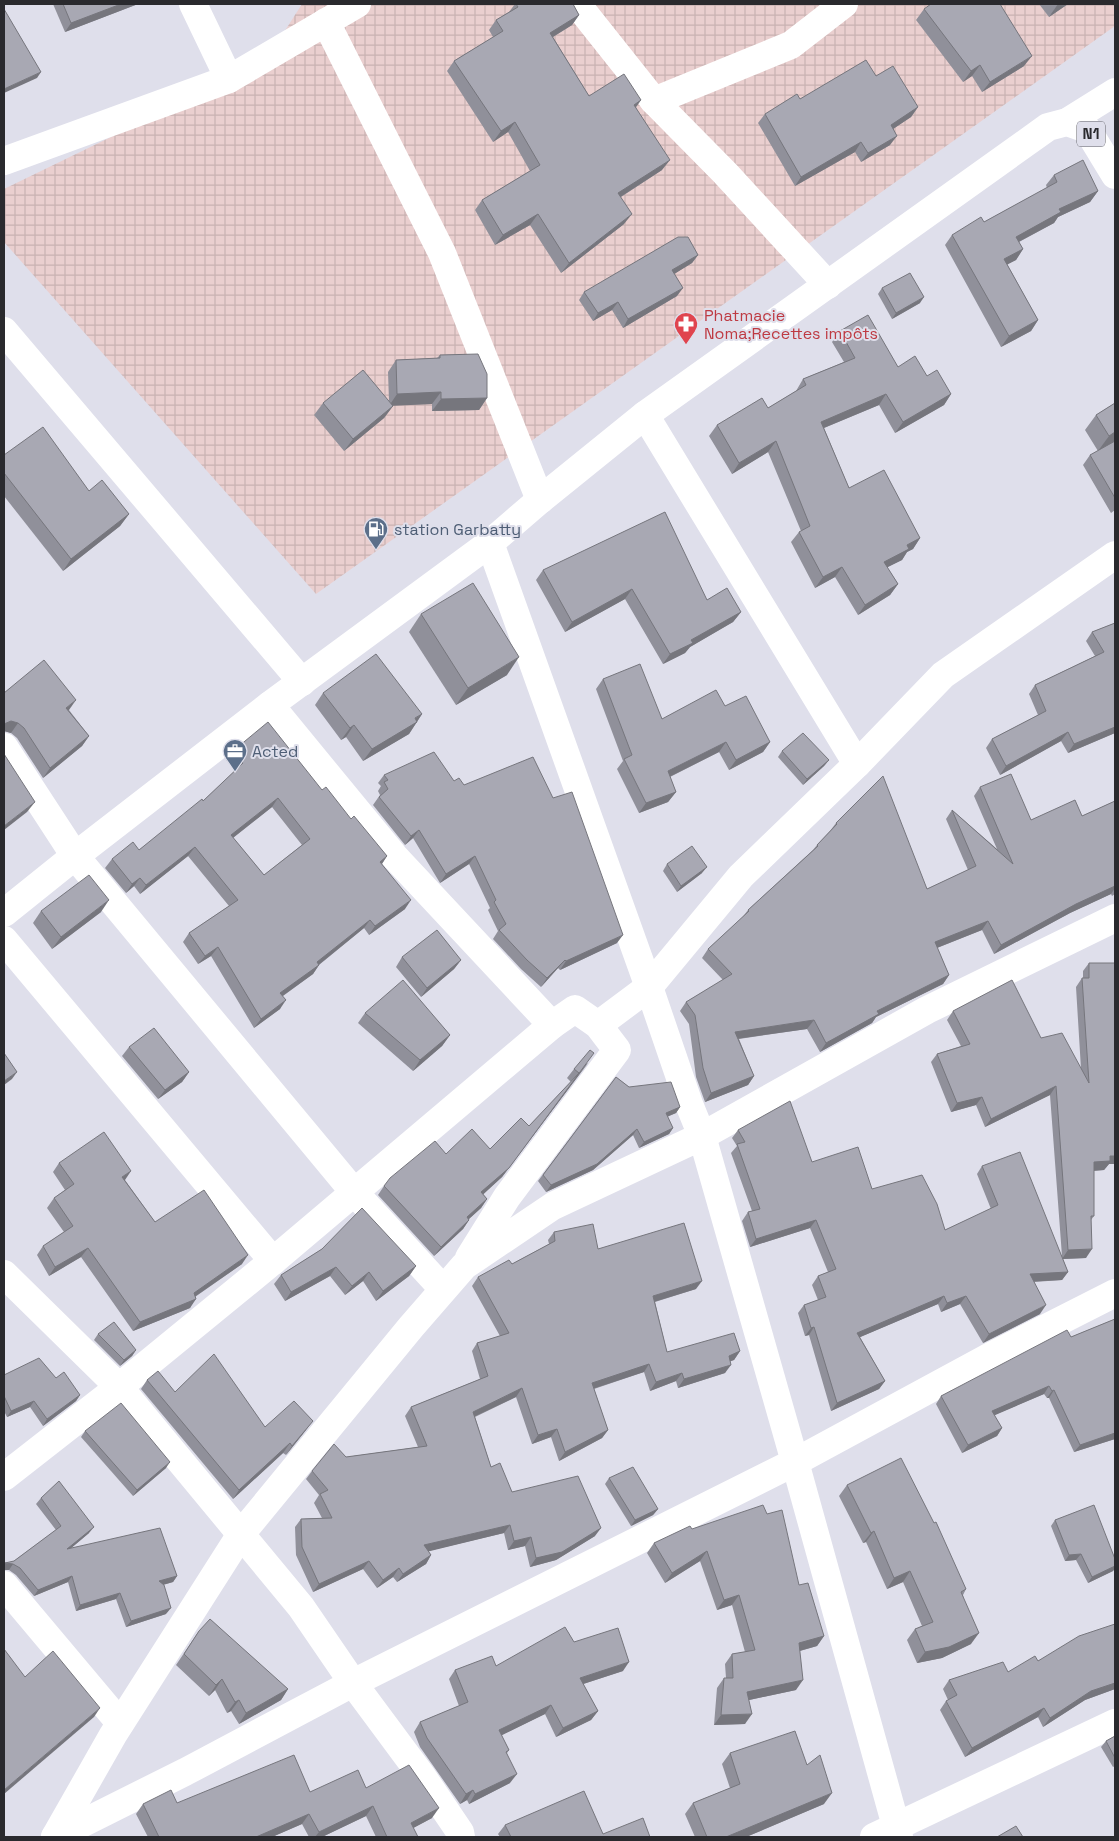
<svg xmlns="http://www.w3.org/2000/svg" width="1119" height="1841" font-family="'Space Grotesk',sans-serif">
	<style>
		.industrial { fill: url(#industrial-grid) }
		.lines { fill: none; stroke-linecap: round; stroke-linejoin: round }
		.minor { stroke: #fff; stroke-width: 28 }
		.highway { stroke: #fff; stroke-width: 28 }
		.wall { fill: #90909a; fill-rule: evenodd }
		.shaded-wall { fill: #76767d }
		.building { fill: #a8a8b3; stroke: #76767d; fill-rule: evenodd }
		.labels { text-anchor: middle; stroke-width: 4; stroke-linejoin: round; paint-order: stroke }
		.shield { fill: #dfdfeb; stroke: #606067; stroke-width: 1 }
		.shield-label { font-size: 15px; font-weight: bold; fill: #2a2a2e }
		.health-label { font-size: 16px; fill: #be3a42; stroke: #dfdfeb; text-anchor: start }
		.service-label { font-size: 16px; fill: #4e5e75; stroke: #dfdfeb; text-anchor: start }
	</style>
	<defs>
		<pattern id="industrial-grid" width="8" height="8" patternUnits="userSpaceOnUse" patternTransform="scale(1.25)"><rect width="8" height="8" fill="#eacfcf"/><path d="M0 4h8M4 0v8" fill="none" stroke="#c9b2b2"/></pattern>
	</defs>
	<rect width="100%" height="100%" fill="#dfdfeb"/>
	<polygon class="industrial" points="302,4 1115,4 1115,26 316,594 4,242 4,189 265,62"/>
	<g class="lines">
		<g class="minor">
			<polyline points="577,4 654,101 725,173 828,285"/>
			<polyline points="326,22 442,253 540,500"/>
			<polyline points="229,79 357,4"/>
			<polyline points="654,101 791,45 844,4"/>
			<polyline points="1067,122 1115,92"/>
			<polyline points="4,161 229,79 193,4"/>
			<polyline points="4,331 302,682"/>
			<polyline points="645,415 857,764"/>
			<polyline points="490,543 649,987 689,1104 702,1136 795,1462 899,1837"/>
			<polyline points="270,705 394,856 552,1025"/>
			<polyline points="4,747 75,856 354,1192 443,1289"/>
			<polyline points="4,940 273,1261"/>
			<polyline points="598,1025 649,987 741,876 857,764 943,675 1115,555"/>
			<polyline points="4,1274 119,1387 301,1607 353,1683 422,1776 460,1832 461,1837"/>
			<polyline points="4,1477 119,1387 273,1261 552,1025 575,1009 598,1025 617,1050 507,1197 469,1258"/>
			<polyline points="4,1585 120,1723"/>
			<polyline points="55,1837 113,1735 241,1534 411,1327 464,1266 553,1206 702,1136 927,1010 1115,918"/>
			<polyline points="55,1837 185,1772 353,1683 795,1462 987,1358 1115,1293"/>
			<polyline points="874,1837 1115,1723"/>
		</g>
		<polyline class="highway" points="4,913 75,856 270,705 490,543 540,500 645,415 1048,127 1067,122 1087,129 1115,175"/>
	</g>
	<g class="wall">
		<polygon points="53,4 138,4 65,32"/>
		<polygon points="515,4 573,4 579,15 572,25 553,37 589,96 641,100 636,107 662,170 621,197 624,224 561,273 530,225 495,245 475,210 482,200 530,171 508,132 493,142 447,71 454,61 493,37 489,30 496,20 509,12"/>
		<polygon points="1039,4 1068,4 1049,17"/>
		<polygon points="924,9 1024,66 982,92 972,76 963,82 916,20"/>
		<polygon points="876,76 918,107 911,117 893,129 890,145 861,162 855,152 795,186 758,123 765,114 800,99"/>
		<polygon points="1054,175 1098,191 1090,202 1058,217 1054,223 1019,242 1023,249 1016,260 1007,264 1038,320 1031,331 1001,347 945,245 952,235 984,222 1047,188 1046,185"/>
		<polygon points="698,255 692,263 674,274 677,296 623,328 612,310 593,321 579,300 584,292"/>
		<polygon points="882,288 920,303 892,319 878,294"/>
		<polygon points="840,331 898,367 927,376 951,394 944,405 895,433 879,405 824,428 849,488 920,538 913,549 907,552 902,560 887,567 898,584 890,595 858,615 835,577 815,588 791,542 799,532 801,531 768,452 732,474 709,436 717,425 768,408 796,391 803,379 844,362 832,342"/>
		<polygon points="440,355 487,398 479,410 432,411 432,404 392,405 393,406 384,418 344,451 314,415 323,403 389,401 388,372 396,360 437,358"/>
		<polygon points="1115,403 1115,510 1111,513 1083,465 1090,455 1098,451 1085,430 1096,415"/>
		<polygon points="4,455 89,491 129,514 120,526 63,571 4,496"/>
		<polygon points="543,570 707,600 741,612 733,622 690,647 685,653 663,664 625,599 565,632 536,580"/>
		<polygon points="421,614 507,675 456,705 409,632"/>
		<polygon points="1115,623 1115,733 1068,753 1061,741 1000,775 986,748 992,739 1038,715 1029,694 1035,685 1095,656 1086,641 1092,632"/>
		<polygon points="603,679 662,719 725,706 770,742 763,752 729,770 719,752 670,777 676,792 668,802 639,813 617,769 623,761 596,689"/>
		<polygon points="4,693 69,710 89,736 82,746 43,778 17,738 11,733 4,731"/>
		<polygon points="323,693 422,714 409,734 363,761 346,737 341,740 315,705"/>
		<path d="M233,751L322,790L387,856L382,864L405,909L369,935L364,928L319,965L313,974L283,996L280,1009L254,1028L211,956L198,964L183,942L189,933L229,906L188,856L140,894L134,886L126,893L105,868L112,859L139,850L203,801L235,771L226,760ZM272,807L302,845L264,875L233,838Z"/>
		<polygon points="782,751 829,760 824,766 803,785 778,757"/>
		<polygon points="384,775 454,781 464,785 617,943 560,970 558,968 541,987 521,969 493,939 498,931 488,910 490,908 469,864 440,883 413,838 405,845 373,805 380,795 378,791 381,786 378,783"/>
		<polygon points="980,787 1031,820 1082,816 1115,801 1115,894 1112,896 1111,894 1070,913 994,954 982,930 937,948 949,975 943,984 876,1017 872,1023 820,1052 807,1029 739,1039 754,1076 748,1085 705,1102 696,1077 689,1024 680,1011 686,1002 723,980 702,958 708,949 742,918 748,910 813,850 817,845 830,831 836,823 927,889 968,870 946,819 952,810 997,849 974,796"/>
		<polygon points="667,864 702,873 677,892 663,871"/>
		<polygon points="41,911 101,912 52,949 33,923"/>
		<polygon points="402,957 461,960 454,969 421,997 396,967"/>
		<polygon points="1089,963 1115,963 1115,1164 1109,1164 1104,1170 1094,1171 1094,1216 1091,1220 1086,1258 1063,1259 1068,1272 1062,1280 1034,1282 1040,1314 983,1343 960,1304 941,1312 938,1304 860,1337 885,1381 879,1389 831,1411 809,1335 805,1336 798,1313 804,1305 818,1300 812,1285 818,1276 828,1272 810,1228 750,1247 742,1221 748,1212 752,1211 731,1153 737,1146 732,1138 738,1130 872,1189 945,1230 991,1209 977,1174 982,1166 1062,1256 1050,1095 985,1127 976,1105 951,1112 931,1062 937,1054 961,1046 947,1020 953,1011 1041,1038 1081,1069 1076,987 1082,978 1083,978 1083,971"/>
		<polygon points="365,1013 450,1035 442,1046 413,1071 358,1023"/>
		<polygon points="129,1047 189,1072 182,1082 158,1099 122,1056"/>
		<polygon points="588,1063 502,1177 483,1194 487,1199 481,1208 469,1219 469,1220 463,1229 434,1256 378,1195 384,1186 446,1154 490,1149 529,1126 571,1082 567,1078 574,1069"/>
		<polygon points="616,1077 629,1087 680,1107 676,1113 667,1117 673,1128 669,1134 639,1148 633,1135 593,1170 546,1192 538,1181"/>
		<polygon points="59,1163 125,1180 155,1222 242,1264 195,1297 190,1308 133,1331 81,1257 49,1276 37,1255 43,1246 64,1232 47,1208 54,1198 65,1190 53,1172"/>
		<polygon points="554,1232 598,1249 696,1289 655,1302 667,1352 740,1351 734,1360 730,1361 725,1373 678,1388 676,1381 650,1391 644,1372 594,1389 608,1430 602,1438 559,1461 551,1437 532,1444 516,1397 475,1417 491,1467 512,1492 595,1536 556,1560 530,1567 525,1546 508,1550 504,1533 428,1551 431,1555 426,1564 397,1582 393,1577 377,1588 363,1569 313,1592 296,1555 295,1527 301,1519 322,1518 314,1503 319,1495 306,1479 312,1471 346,1457 418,1447 405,1416 411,1407 480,1379 472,1351 477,1343 500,1336 472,1286 478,1277 512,1264 549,1244 548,1240"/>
		<polygon points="322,1249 416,1266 409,1276 376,1301 363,1281 345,1295 330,1276 285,1301 274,1284 281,1275"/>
		<polygon points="1115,1319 1115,1439 1074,1452 1049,1398 1047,1398 1044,1394 994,1415 1002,1428 997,1436 962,1453 936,1404 941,1396 1071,1337"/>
		<polygon points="98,1334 136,1350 132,1356 120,1366 94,1340"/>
		<polygon points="4,1375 80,1395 76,1401 43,1426 30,1407 7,1417 4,1411"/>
		<polygon points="147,1380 175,1392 265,1427 306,1430 286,1455 283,1453 233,1499 141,1389"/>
		<polygon points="85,1431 166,1468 133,1496 81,1437"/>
		<polygon points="609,1478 658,1509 653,1515 631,1526 605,1484"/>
		<polygon points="847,1485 966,1589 963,1595 971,1644 942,1658 917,1663 907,1640 915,1629 922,1626 903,1582 887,1589 866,1542 863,1543 839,1496"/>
		<polygon points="41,1498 89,1533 71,1548 177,1576 173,1582 163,1585 166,1614 126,1627 116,1599 76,1611 68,1582 34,1596 16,1575 9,1570 4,1570 4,1566 14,1561 56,1530 36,1504"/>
		<polygon points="1055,1520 1115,1559 1115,1568 1113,1571 1088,1583 1076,1560 1065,1561 1051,1526"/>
		<polygon points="692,1529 799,1585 824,1636 817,1646 800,1651 796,1690 749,1700 745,1724 714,1725 717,1688 724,1678 726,1678 725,1664 732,1654 745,1652 732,1605 717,1610 700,1561 665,1583 647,1553 654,1543"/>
		<polygon points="1115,1624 1115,1689 1085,1700 1043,1727 1038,1717 965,1757 940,1710 946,1701 948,1700 943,1689 949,1680 1008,1672 1038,1661"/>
		<polygon points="199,1631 288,1689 281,1700 239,1724 231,1711 227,1713 215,1690 209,1696 176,1665"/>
		<polygon points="574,1642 623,1671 583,1684 598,1711 591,1720 556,1737 545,1714 501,1735 509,1750 507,1753 510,1783 469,1804 467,1800 460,1804 420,1747 414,1732 420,1722 459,1706 449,1679 455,1670 496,1666"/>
		<polygon points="1115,1736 1115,1766 1113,1767 1101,1747 1106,1741"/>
		<polygon points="730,1753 824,1804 746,1837 695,1837 685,1814 693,1803 730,1788 722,1764"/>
		<polygon points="366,1788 432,1818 413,1828 418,1837 376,1837 366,1816 322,1837 309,1837 302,1824 272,1837 148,1837 136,1814 143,1804 177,1803 310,1792"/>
		<polygon points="505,1825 603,1834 650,1837 500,1837 498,1834"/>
	</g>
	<g class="shaded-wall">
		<polygon points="121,4 138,4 65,32 71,23"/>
		<polygon points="1058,4 1068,4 1049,17"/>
		<polygon points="579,15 572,25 543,43 550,33"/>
		<polygon points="1032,56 1024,66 982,92 990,82"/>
		<polygon points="980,65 972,76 963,82 971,71"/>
		<polygon points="41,72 37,78 4,93 4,89"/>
		<polygon points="641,100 633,111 634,105"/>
		<polygon points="918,107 911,117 884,135 891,125"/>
		<polygon points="515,122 508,132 493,142 501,131"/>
		<polygon points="897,136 890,145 861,162 868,153"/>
		<polygon points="861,142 855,152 795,186 801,177"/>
		<polygon points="670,160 662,170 611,203 618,193"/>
		<polygon points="1098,191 1090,202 1058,217 1054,223 1009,247 1016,237 1059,209"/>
		<polygon points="538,214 530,225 495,245 503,235"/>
		<polygon points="632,214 624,224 561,273 569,263"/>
		<polygon points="1023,249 1016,260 997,270 1004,259"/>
		<polygon points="698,255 692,263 666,279 672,270"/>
		<polygon points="683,288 677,296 623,328 628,319"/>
		<polygon points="924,297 920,303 892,319 896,313"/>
		<polygon points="618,302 612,310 593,321 598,313"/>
		<polygon points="1038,320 1031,331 1001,347 1009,336"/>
		<polygon points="441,392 432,404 389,406 397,394"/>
		<polygon points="886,394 879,405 814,432 821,422"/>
		<polygon points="951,394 944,405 895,433 903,422"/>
		<polygon points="487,398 479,410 432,411 441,399"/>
		<polygon points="393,406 384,418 344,451 353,439"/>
		<polygon points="1115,432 1115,442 1098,451 1109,436"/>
		<polygon points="776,441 768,452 732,474 739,463"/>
		<polygon points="129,514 120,526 63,571 71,559"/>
		<polygon points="920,538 913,549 907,552 902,560 876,573 884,562 907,545"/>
		<polygon points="842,567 835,577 815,588 823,577"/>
		<polygon points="898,584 890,595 858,615 865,605"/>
		<polygon points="632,589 625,599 565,632 572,622"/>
		<polygon points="741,612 733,622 690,647 685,653 663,664 670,654 691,640"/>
		<polygon points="519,657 507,675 456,705 468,688"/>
		<polygon points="76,700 69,710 59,718 66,708"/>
		<polygon points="422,714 409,734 363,761 372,749"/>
		<polygon points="11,721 18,723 11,733 4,731 4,724"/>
		<polygon points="354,725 346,737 341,740 350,728"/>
		<polygon points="1115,727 1115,733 1068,753 1074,744"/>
		<polygon points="1068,732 1061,741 1000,775 1006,766"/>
		<polygon points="89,736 82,746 43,778 50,768"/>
		<polygon points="726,742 719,752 661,781 668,771"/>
		<polygon points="770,742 763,752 729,770 736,760"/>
		<polygon points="829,760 824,766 803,785 807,779"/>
		<polygon points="676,792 668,802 639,813 646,803"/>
		<polygon points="278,798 272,807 225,844 231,835"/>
		<polygon points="35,802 27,812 4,830 4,826"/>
		<polygon points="419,830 413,838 405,845 411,836"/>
		<polygon points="195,847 188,856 140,894 146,885"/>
		<polygon points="387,856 381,865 380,862"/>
		<polygon points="475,856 469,864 440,883 446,874"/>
		<polygon points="707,867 702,873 677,892 681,886"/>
		<polygon points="140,878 134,886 126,893 132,884"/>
		<polygon points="1115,886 1115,888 1111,894 1070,913 994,954 1001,945 1076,904"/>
		<polygon points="109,900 101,912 52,949 61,937"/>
		<polygon points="411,900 405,909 369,935 375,926"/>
		<polygon points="370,920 364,928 311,971 317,962"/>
		<polygon points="988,921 982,930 929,951 935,942"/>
		<polygon points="623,935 617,943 560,970 566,961"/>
		<polygon points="218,947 211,956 198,964 205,956"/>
		<polygon points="461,960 454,969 421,997 427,988"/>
		<polygon points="565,960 558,968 541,987 547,978"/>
		<polygon points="319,965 313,974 274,1002 280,993"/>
		<polygon points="949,975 943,984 876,1017 872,1023 820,1052 826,1043 877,1011"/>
		<polygon points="286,1000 280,1009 254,1028 261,1019"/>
		<polygon points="814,1020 807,1029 729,1040 735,1032"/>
		<polygon points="450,1035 442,1046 413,1071 420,1060"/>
		<polygon points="588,1063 502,1177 475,1202 481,1192"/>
		<polygon points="17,1072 12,1079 4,1085 4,1081"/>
		<polygon points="189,1072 182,1082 158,1099 165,1090"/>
		<polygon points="754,1076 748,1085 705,1102 711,1093"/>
		<polygon points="1056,1086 1050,1095 985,1127 991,1119"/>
		<polygon points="982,1097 976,1105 951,1112 957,1103"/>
		<polygon points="680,1107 676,1113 661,1119 666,1113"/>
		<polygon points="673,1128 669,1134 639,1148 644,1142"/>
		<polygon points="637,1129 633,1135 593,1170 546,1192 551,1185"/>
		<polygon points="1110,1156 1115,1156 1115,1164 1109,1164 1104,1170 1088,1171 1094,1162"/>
		<polygon points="131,1171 125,1180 116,1186 122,1177"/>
		<polygon points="487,1199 481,1208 460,1227 467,1217"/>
		<polygon points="469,1220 463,1229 434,1256 441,1247"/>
		<polygon points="816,1220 810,1228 750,1247 756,1239"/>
		<polygon points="88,1248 81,1257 49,1276 55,1267"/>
		<polygon points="1092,1249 1086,1258 1062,1259 1068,1250"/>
		<polygon points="248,1255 242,1264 187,1302 194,1293"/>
		<polygon points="416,1266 409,1276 376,1301 383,1291"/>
		<polygon points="336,1267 330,1276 285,1301 291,1292"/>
		<polygon points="369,1272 363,1281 345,1295 352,1286"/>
		<polygon points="1068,1272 1062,1280 1024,1282 1030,1274"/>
		<polygon points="702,1281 696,1289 647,1304 653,1296"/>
		<polygon points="944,1296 938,1304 851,1341 857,1333"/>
		<polygon points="966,1296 960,1304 941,1312 947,1303"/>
		<polygon points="196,1299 190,1308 133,1331 140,1322"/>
		<polygon points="1046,1305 1040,1314 983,1343 989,1334"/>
		<polygon points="814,1327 809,1335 805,1336 811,1328"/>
		<polygon points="136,1350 132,1356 120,1366 124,1360"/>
		<polygon points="740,1351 734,1360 723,1364 729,1356"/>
		<polygon points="649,1364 644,1372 586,1391 592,1383"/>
		<polygon points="731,1365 725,1373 678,1388 684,1379"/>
		<polygon points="682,1373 676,1381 650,1391 656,1382"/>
		<polygon points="885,1381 879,1389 831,1411 837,1403"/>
		<polygon points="1049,1386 1044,1394 986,1419 992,1411"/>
		<polygon points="522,1388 516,1397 467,1420 473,1412"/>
		<polygon points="1054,1390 1049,1398 1047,1398 1052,1391"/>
		<polygon points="80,1395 76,1401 43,1426 47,1419"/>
		<polygon points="34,1401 30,1407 7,1417 11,1411"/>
		<polygon points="313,1421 306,1430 286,1455 292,1446"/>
		<polygon points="1002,1428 997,1436 962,1453 968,1445"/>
		<polygon points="557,1429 551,1437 532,1444 538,1435"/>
		<polygon points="608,1430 602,1438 559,1461 565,1452"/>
		<polygon points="1115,1433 1115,1439 1074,1452 1080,1445"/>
		<polygon points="290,1443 283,1453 233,1499 239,1490"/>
		<polygon points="170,1462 166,1468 133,1496 137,1490"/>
		<polygon points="658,1509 653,1515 631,1526 635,1520"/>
		<polygon points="510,1525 504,1533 418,1554 424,1545"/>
		<polygon points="94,1527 89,1533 63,1555 67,1549"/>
		<polygon points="601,1528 595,1536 556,1560 530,1567 536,1558"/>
		<polygon points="874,1531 866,1542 863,1543 871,1533"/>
		<polygon points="531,1537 525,1546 508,1550 514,1541"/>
		<polygon points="707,1551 700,1561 665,1583 672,1573"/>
		<polygon points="1081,1554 1076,1560 1065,1561 1069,1555"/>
		<polygon points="431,1555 426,1564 397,1582 403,1574"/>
		<polygon points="369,1561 363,1569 313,1592 319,1584"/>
		<polygon points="5,1563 13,1564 9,1570 4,1570 4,1566"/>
		<polygon points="1115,1566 1115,1568 1113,1571 1088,1583 1092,1577"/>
		<polygon points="399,1568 393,1577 377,1588 383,1580"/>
		<polygon points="910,1571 903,1582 887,1589 894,1578"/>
		<polygon points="72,1576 68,1582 34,1596 38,1590"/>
		<polygon points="177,1576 173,1582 155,1587 159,1581"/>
		<polygon points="120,1593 116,1599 76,1611 80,1605"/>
		<polygon points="739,1595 732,1605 717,1610 724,1600"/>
		<polygon points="171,1608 166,1614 126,1627 131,1621"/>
		<polygon points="979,1633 971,1644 942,1658 917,1663 925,1652"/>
		<polygon points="824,1636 817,1646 792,1653 799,1643"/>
		<polygon points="629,1662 623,1671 574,1687 580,1678"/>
		<polygon points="222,1679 215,1690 209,1696 216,1685"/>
		<polygon points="803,1680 796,1690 740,1702 747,1692"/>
		<polygon points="1115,1683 1115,1689 1085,1700 1043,1727 1050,1718 1091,1691"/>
		<polygon points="288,1689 281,1700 239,1724 246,1713"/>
		<polygon points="239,1700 231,1711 227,1713 235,1702"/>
		<polygon points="551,1705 545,1714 492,1740 499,1730"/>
		<polygon points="100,1708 94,1717 4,1794 4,1790"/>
		<polygon points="1044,1708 1038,1717 965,1757 972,1748"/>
		<polygon points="598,1711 591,1720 556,1737 563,1728"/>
		<polygon points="752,1714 745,1724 714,1725 721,1715"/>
		<polygon points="517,1774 510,1783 469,1804 475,1794"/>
		<polygon points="473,1790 467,1800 460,1804 466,1794"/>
		<polygon points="832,1793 824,1804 746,1837 726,1837"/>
		<polygon points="373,1806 366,1816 322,1837 315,1837 319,1832"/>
		<polygon points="439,1808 432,1818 404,1833 411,1823"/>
		<polygon points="309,1814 302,1824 272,1837 256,1837"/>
	</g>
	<g class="building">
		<polygon points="63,4 121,4 71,23"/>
		<polygon points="516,4 573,4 579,15 550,33 589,96 624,74 641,100 634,105 670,160 618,193 632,214 569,263 538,214 503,235 482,200 540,165 515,122 501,131 454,61 503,31 496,20 518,7"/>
		<polygon points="931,4 1000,4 1032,56 990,82 980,65 971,71 924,9"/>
		<polygon points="4,9 41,72 4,89"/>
		<polygon points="866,60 876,76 893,66 918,107 891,125 897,136 868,153 861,142 801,177 765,114 797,94 800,99"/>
		<polygon points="1083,160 1098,191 1059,209 1061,212 1016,237 1023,249 1004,259 1038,320 1009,336 952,235 981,217 984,222 1057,182 1054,175"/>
		<polygon points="678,237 688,237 698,255 672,270 683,288 628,319 618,302 598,313 584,292"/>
		<polygon points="910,273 924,297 896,313 882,288"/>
		<polygon points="868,315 898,367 915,356 927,376 937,370 951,394 903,422 886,394 821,422 849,488 884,470 920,538 907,545 909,549 884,562 898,584 865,605 842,567 823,577 799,532 810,526 776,441 739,463 717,425 762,398 768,408 806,385 803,379 855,358 840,331"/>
		<polygon points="478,354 487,374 487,398 441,399 441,392 397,394 396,360 440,358 440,355"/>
		<polygon points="363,370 393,406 353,439 323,403"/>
		<polygon points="1115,403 1115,432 1109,436 1096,415"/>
		<polygon points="43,427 89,491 102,480 129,514 71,559 4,473 4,455"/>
		<polygon points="1115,441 1115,498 1090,455"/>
		<polygon points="665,512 707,600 727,588 741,612 691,640 693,643 670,654 632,589 572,622 543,570"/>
		<polygon points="473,583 519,657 468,688 421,614"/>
		<polygon points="1115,623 1115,727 1074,744 1068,732 1006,766 992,739 1046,711 1035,685 1104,652 1092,632"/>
		<polygon points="376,654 422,714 415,718 417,722 372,749 354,725 350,728 323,693"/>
		<polygon points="44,660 76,700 66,708 89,736 50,768 24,728 18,723 11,721 4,724 4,693"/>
		<polygon points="640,664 662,719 716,690 725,706 746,696 770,742 736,760 726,742 668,771 676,792 646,803 624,759 632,755 603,679"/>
		<path d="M268,722L322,790L326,787L351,819L354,816L387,856L380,862L411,900L375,926L370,920L317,962L319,965L280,993L286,1000L261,1019L218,947L205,956L189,933L238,900L195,847L146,885L140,878L132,884L112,859L133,842L139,850L202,799L203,801L243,763L233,751ZM278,798L310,839L264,875L231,835Z"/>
		<polygon points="803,733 829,760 807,779 782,751"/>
		<polygon points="434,752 454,781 459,778 464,785 533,757 553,798 572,792 623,935 566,961 565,960 547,978 527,960 499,930 506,924 494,902 496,900 475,856 446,874 419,830 411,836 379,797 388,789 384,782 388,780 384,775"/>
		<polygon points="4,754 35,802 4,826"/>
		<polygon points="1011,774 1031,820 1075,800 1082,816 1115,801 1115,886 1076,904 1001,945 988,921 935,942 949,975 877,1011 879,1014 826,1043 814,1020 735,1032 754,1076 711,1093 703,1068 695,1015 686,1002 732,974 708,949 749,911 748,910 818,846 817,845 837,824 836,823 883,776 927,889 976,866 952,810 1013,864 980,787"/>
		<polygon points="692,846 707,867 681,886 667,864"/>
		<polygon points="89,875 109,900 61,937 41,911"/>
		<polygon points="437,930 461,960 427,988 402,957"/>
		<polygon points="1089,963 1115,963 1115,1156 1110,1156 1110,1161 1094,1162 1094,1216 1091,1216 1092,1249 1068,1250 1056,1086 991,1119 982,1097 957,1103 937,1054 970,1044 953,1011 1012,980 1041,1038 1062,1033 1089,1083 1082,978 1089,978"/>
		<polygon points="403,980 450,1035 420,1060 365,1013"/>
		<polygon points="154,1028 189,1072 165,1090 129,1047"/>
		<polygon points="590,1050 594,1053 509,1168 481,1192 487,1199 467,1217 469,1220 441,1247 384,1186 390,1178 435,1141 446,1154 472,1129 490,1149 521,1118 529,1126 579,1073 574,1069"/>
		<polygon points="4,1053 17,1072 4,1081"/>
		<polygon points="616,1077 629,1087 671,1082 680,1107 666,1113 673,1128 644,1142 637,1129 597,1164 551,1185 543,1175"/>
		<polygon points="790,1101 812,1162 858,1147 872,1189 922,1175 937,1204 945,1230 998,1205 982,1166 1020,1152 1068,1272 1030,1274 1046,1305 989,1334 966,1296 947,1303 944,1296 857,1333 885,1381 837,1403 814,1327 811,1328 804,1305 826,1297 818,1276 836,1269 816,1220 756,1239 748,1212 760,1209 737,1144 745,1142 738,1130"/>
		<polygon points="104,1132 131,1171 122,1177 155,1222 204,1190 248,1255 194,1293 196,1299 140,1322 88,1248 55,1267 43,1246 73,1226 54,1198 74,1184 59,1163"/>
		<polygon points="362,1208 416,1266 383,1291 369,1272 352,1286 336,1267 291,1292 281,1275 322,1249"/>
		<polygon points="684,1223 702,1281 653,1296 667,1352 734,1333 740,1351 729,1356 731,1365 684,1379 682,1373 656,1382 649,1364 592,1383 608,1430 565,1452 557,1429 538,1435 522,1388 473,1412 491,1467 500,1463 512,1492 578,1476 601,1528 562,1552 536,1558 531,1537 514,1541 510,1525 424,1545 431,1555 403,1574 399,1568 383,1580 369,1561 319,1584 302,1547 301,1519 332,1518 320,1494 328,1490 312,1471 334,1444 346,1457 427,1446 411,1407 488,1376 477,1343 509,1333 478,1277 509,1260 512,1264 555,1241 554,1232 593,1224 598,1249"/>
		<polygon points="1115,1319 1115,1433 1080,1445 1054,1390 1052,1391 1049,1386 992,1411 1002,1428 968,1445 941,1396 1067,1330 1071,1337"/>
		<polygon points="114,1322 136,1350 124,1360 98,1334"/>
		<polygon points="214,1354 265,1427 294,1401 313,1421 292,1446 290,1443 239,1490 147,1380 158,1371 175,1392"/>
		<polygon points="39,1358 56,1378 64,1372 80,1395 47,1419 34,1401 11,1411 4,1396 4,1375"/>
		<polygon points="121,1403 170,1462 137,1490 85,1431"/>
		<polygon points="901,1458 934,1523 936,1522 966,1589 961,1592 979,1633 949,1647 925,1652 915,1629 933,1622 910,1571 894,1578 874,1531 871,1533 847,1485"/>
		<polygon points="633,1467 658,1509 635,1520 609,1478"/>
		<polygon points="59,1481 94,1527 67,1549 160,1528 177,1576 159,1581 164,1585 171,1608 131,1621 120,1593 80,1605 72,1576 38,1590 20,1568 13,1564 5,1563 14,1561 61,1526 41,1498"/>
		<polygon points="763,1505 767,1514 782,1510 799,1585 808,1583 824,1636 799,1643 803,1680 747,1692 752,1714 721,1715 724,1678 733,1678 732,1654 755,1650 739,1595 724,1600 707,1551 672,1573 654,1543 690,1526 692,1529"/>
		<polygon points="1094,1505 1115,1559 1115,1566 1092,1577 1081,1554 1069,1555 1055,1520"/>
		<polygon points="210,1619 288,1689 246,1713 239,1700 235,1702 222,1679 216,1685 184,1654 199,1631"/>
		<polygon points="1115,1624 1115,1683 1091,1691 1050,1718 1044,1708 972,1748 946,1701 957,1695 949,1680 1003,1662 1008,1672 1035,1656 1038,1661 1079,1636"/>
		<polygon points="565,1627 574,1642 618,1628 629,1662 580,1678 598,1711 563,1728 551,1705 499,1730 509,1750 506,1752 517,1774 475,1794 473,1790 466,1794 427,1738 420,1722 468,1702 455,1670 492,1656 496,1666"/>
		<polygon points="4,1649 25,1677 53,1651 100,1708 4,1790"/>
		<polygon points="795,1731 807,1765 820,1755 832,1793 726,1837 707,1837 693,1803 740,1784 730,1753"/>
		<polygon points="1115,1736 1115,1758 1106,1741"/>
		<polygon points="294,1755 310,1792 358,1770 366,1788 409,1765 439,1808 411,1823 418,1837 387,1837 373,1806 319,1832 309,1814 256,1837 159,1837 143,1804 171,1790 177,1803"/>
		<polygon points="584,1791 603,1834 643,1818 650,1837 511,1837 505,1825"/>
		<polygon points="1016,1826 1023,1837 997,1837"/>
	</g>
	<defs>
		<g id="pharmacy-pin" transform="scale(1.25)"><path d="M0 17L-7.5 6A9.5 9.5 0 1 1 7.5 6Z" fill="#e0444e" stroke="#dfdfeb"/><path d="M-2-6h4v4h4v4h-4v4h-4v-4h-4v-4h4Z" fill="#fff"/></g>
		<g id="fuel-pin" transform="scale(1.25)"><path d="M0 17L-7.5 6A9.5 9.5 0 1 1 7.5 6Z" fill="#5c6f8a" stroke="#dfdfeb"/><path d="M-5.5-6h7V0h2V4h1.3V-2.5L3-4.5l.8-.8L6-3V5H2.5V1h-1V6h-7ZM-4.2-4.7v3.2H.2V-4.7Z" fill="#fff"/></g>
		<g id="office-pin" transform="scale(1.25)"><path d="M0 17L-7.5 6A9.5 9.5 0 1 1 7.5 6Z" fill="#5c6f8a" stroke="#dfdfeb"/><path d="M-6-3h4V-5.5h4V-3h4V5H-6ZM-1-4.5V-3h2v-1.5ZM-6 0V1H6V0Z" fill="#fff"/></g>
	</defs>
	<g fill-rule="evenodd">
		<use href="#pharmacy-pin" x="686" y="324"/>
		<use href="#fuel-pin" x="376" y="529"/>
		<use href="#office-pin" x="235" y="751"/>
	</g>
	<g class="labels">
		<rect class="shield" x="1077" y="121.5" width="28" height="25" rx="4"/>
		<g class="shield-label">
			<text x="1091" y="139">N1</text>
		</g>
		<g class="health-label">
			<text x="704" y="321">Phatmacie<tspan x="704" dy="18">Noma;Recettes impôts</tspan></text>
		</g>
		<g class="service-label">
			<text x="394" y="535">station Garbatty</text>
			<text x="252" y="757">Acted</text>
		</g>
	</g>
	<rect width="1119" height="1841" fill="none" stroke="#2a2a2e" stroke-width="10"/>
</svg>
